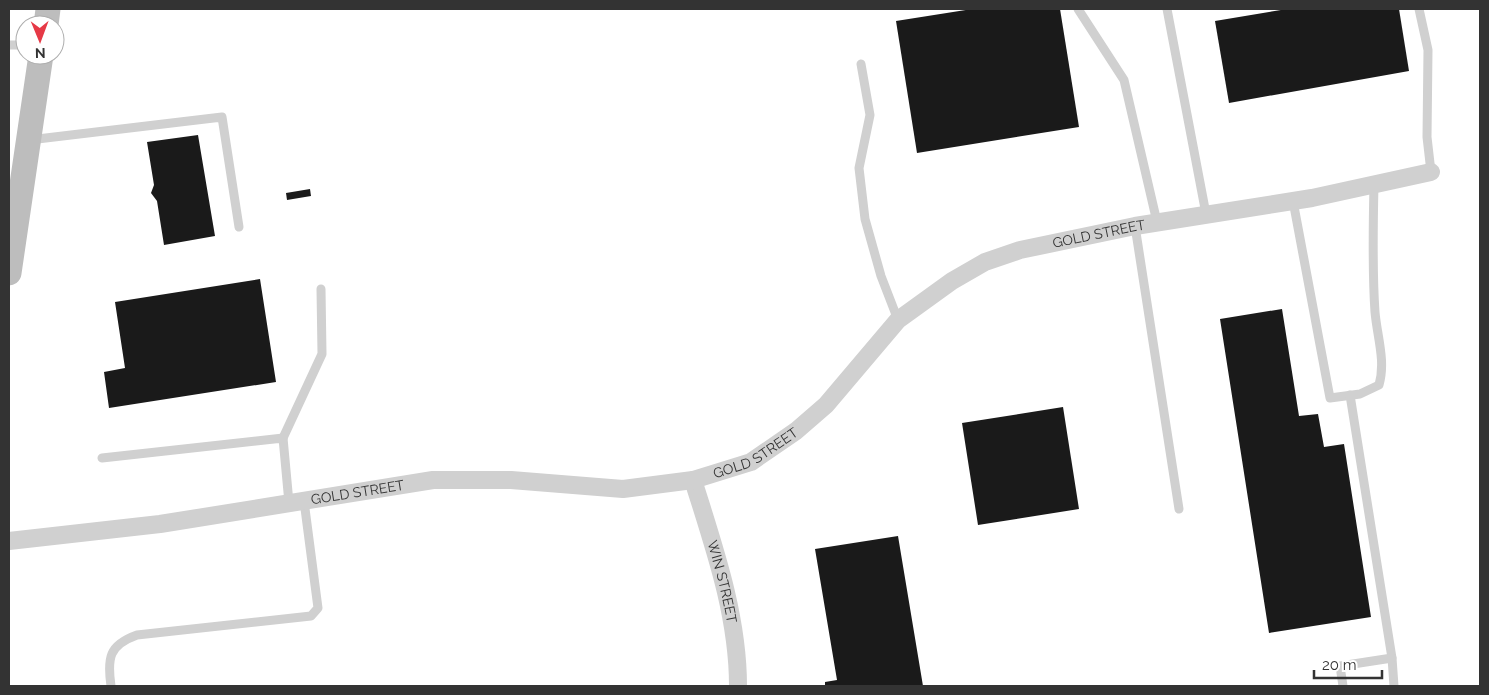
<svg xmlns="http://www.w3.org/2000/svg" width="1489" height="695" font-family="Raleway,sans-serif">
	<style>
		.building { fill: #1a1a1a }
		.lines { fill: none; stroke-linecap: round; stroke-linejoin: round }
		.service { stroke: #d0d0d0; stroke-width: 9 }
		.minor { stroke: #d0d0d0; stroke-width: 18 }
		.secondary { stroke: #bdbdbd; stroke-width: 25 }
		.labels { text-anchor: middle; stroke-width: 5; stroke-linejoin: round; paint-order: stroke }
		.street-label { font-size: 14px; fill: #333; stroke: #fff }
	</style>
	<rect width="100%" height="100%" fill="#fff"/>
	<g class="building">
		<polygon points="972,9 1060,9 1079,127 917,153 896,21"/>
		<polygon points="1287,9 1399,9 1409,71 1229,103 1215,21"/>
		<polygon points="198,135 215,236 164,245 157,201 151,193 154,185 147,142"/>
		<polygon points="310,189 311,196 287,200 286,193"/>
		<polygon points="260,279 276,382 109,408 104,372 125,368 115,302"/>
		<polygon points="1282,309 1299,416 1318,414 1324,447 1344,444 1371,617 1269,633 1220,319"/>
		<polygon points="1063,407 1079,509 978,525 962,423"/>
		<polygon points="898,536 923,686 825,686 825,682 837,680 815,549"/>
	</g>
	<g class="lines">
		<g class="service">
			<polyline points="1078,9 1124,80 1157,222"/>
			<polyline points="1167,9 1206,214"/>
			<polyline points="1419,9 1428,50 1427,137 1431,172"/>
			<polyline points="9,45 25,45"/>
			<polyline points="861,64 870,115 859,168 865,219 881,276 898,320"/>
			<polyline points="29,140 222,117 239,227"/>
			<path d="M1293,201L1330,398L1360,394L1379,385C1386,361 1377,336 1375,312C1372,269 1373,227 1374,184"/>
			<polyline points="1135,226 1179,509"/>
			<polyline points="1350,395 1392,658 1394,686"/>
			<polyline points="283,438 322,354 321,289"/>
			<polyline points="102,458 283,438 289,503"/>
			<path d="M111,686C107,658 109,645 137,635L311,616L318,608L304,501"/>
			<polyline points="1343,686 1340,666 1392,658"/>
		</g>
		<g class="minor">
			<path id="s1" d="M693,480C714,547 738,615 738,686"/>
			<path id="s2" d="M9,541L160,524L433,480H511L623,489L693,480L751,462L796,431L826,405L898,320L952,281L985,262L1020,250L1135,226L1312,198L1431,172"/>
		</g>
		<g class="secondary">
			<polyline points="46,25 48,9"/>
			<polyline points="9,273 41,55"/>
		</g>
	</g>
	<g class="labels">
		<g class="street-label">
			<text dy="5" stroke="none"><textPath href="#s2" startOffset="1178">GOLD STREET</textPath></text>
			<text dy="5" stroke="none"><textPath href="#s2" startOffset="758">GOLD STREET</textPath></text>
			<text dy="5" stroke="none"><textPath href="#s2" startOffset="352">GOLD STREET</textPath></text>
			<text dy="5" stroke="none"><textPath href="#s1" startOffset="106">WIN STREET</textPath></text>
		</g>
	</g>
	<rect width="1489" height="695" fill="none" stroke="#333333" stroke-width="20"/>
	<g transform="translate(40 40) rotate(179)"><circle r="24" fill="#ffffff" stroke="#adadad"/>
	<path d="M0-4L9 19L0 12L-9 19Z" fill="#e63946"/>
	<text y="-8" font-size="14" font-weight="bold" text-anchor="middle" fill="#333333">N</text>
	</g>
	<path d="M1314 670v8h68v-8" fill="none" stroke="#333333" stroke-width="2.5"/>
	<text x="1322" y="670" font-size="15" fill="#333333" stroke="#ffffff" stroke-width="4" paint-order="stroke">20 m</text>
</svg>
